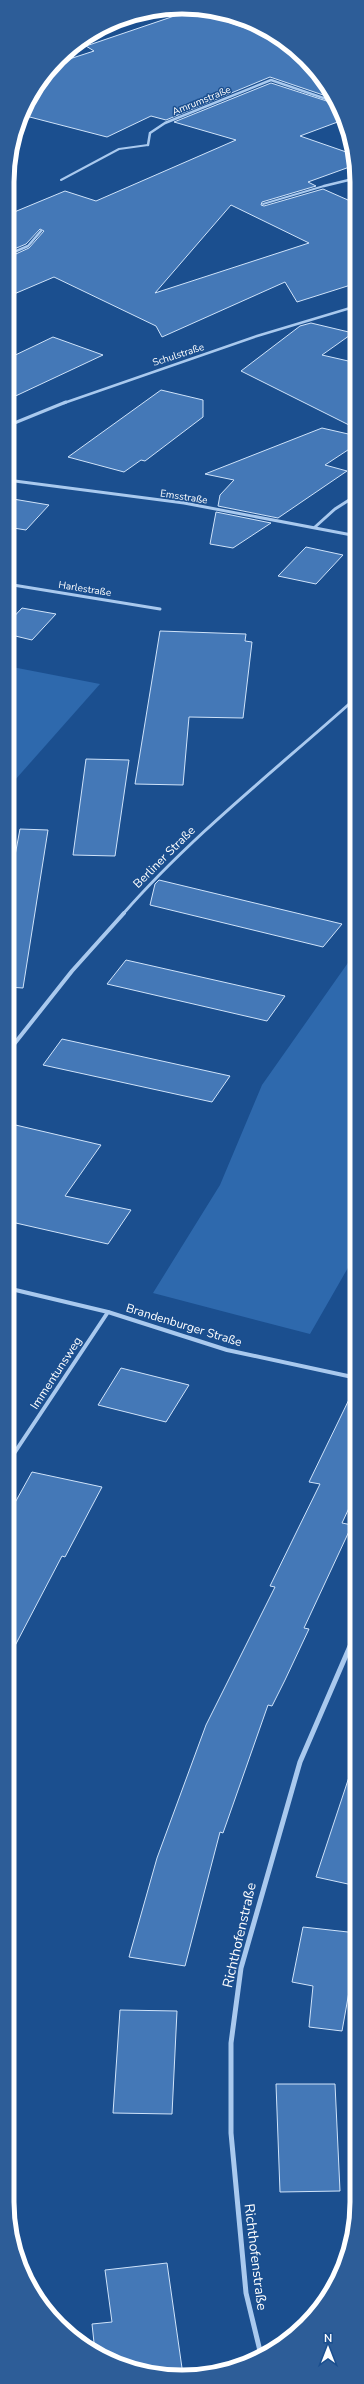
<svg xmlns="http://www.w3.org/2000/svg" width="364" height="2384" font-family="'Nunito Sans',sans-serif">
	<style>
		.green { fill: #2e69ad }
		.building { fill: #4478b7; stroke: #cfe3fa; fill-rule: evenodd }
		.lines { fill: none; stroke-linecap: round; stroke-linejoin: round }
		.service { stroke: #a9c9ee; stroke-width: 2 }
		.minor-far3 { stroke: #a9c9ee; stroke-width: 2.5 }
		.minor-far2 { stroke: #a9c9ee; stroke-width: 3 }
		.minor-far1 { stroke: #a9c9ee; stroke-width: 4 }
		.minor { stroke: #a9c9ee; stroke-width: 5 }
		.labels { text-anchor: middle; stroke-width: 3; stroke-linejoin: round; paint-order: stroke }
		.far-street-label { font-size: 10px; fill: #fff; stroke: #1b4f8f }
		.street-label { font-size: 12px; fill: #fff; stroke: #1b4f8f }
		.near-street-label { font-size: 14px; fill: #fff; stroke: #1b4f8f }
		.rim { fill: none; stroke: #fff; stroke-width: 5 }
	</style>
	<rect width="100%" height="100%" fill="#1b4f8f"/>
	<g class="green">
		<polygon points="7,666 100,684 7,789"/>
		<polygon points="357,950 357,1252 310,1334 153,1293 220,1185 262,1085"/>
	</g>
	<g class="building">
		<polygon points="192,10 281,40 306,58 335,99 270,77 166,120 151,116 107,137 22,115 25,104 57,63 94,51 86,46"/>
		<path d="M271,83L339,105L343,120L300,136L352,154L355,165L308,182L316,186L262,202L261,205L264,206L323,189L357,204V283L297,302L285,282L162,337L156,326L54,277L7,297V258L29,248L44,231L40,229L26,244L7,252V215L65,191L96,201L236,140L174,122ZM231,205L309,243L155,293Z"/>
		<polygon points="311,323 353,333 322,355 357,363 357,429 241,371 300,326"/>
		<polygon points="53,337 103,355 7,400 7,359"/>
		<polygon points="161,390 203,400 203,417 145,461 141,460 124,472 68,457"/>
		<polygon points="322,428 357,436 357,444 325,465 347,471 278,518 218,506 220,495 234,480 205,474"/>
		<polygon points="7,498 49,505 26,530 7,527"/>
		<polygon points="216,512 271,523 233,548 210,544"/>
		<polygon points="306,547 343,555 316,584 278,576"/>
		<polygon points="22,608 56,614 32,640 7,634 7,624"/>
		<polygon points="160,631 246,634 245,641 252,642 243,718 189,717 183,785 135,784"/>
		<polygon points="86,759 129,760 115,856 73,855"/>
		<polygon points="20,829 48,830 23,988 7,987 7,898"/>
		<polygon points="159,880 342,924 323,947 150,905 155,884"/>
		<polygon points="126,960 285,996 267,1021 107,984"/>
		<polygon points="62,1039 230,1076 212,1102 43,1065"/>
		<polygon points="7,1123 101,1145 65,1196 131,1210 108,1244 7,1221"/>
		<polygon points="121,1368 189,1385 166,1422 98,1405"/>
		<polygon points="357,1383 357,1491 342,1523 352,1525 304,1628 309,1629 285,1680 272,1706 268,1705 223,1833 220,1832 185,1966 129,1957 157,1858 206,1725 275,1587 270,1586 320,1484 309,1482"/>
		<polygon points="32,1472 102,1487 65,1557 62,1556 7,1661 7,1517"/>
		<polygon points="351,1771 357,1772 357,1886 316,1877"/>
		<polygon points="303,1927 357,1933 357,1947 342,2031 309,2027 313,1986 292,1982"/>
		<polygon points="120,2010 177,2011 172,2114 113,2113"/>
		<polygon points="276,2084 335,2084 340,2191 280,2192"/>
		<polygon points="167,2263 183,2375 171,2377 105,2359 95,2352 92,2324 112,2322 105,2270"/>
	</g>
	<g class="lines">
		<g class="service">
			<polyline points="61,180 119,149 148,145"/>
			<polyline points="263,204 324,186"/>
		</g>
		<g class="minor-far3">
			<polyline points="148,145 150,133 165,123 271,80 338,103"/>
			<polyline points="324,186 357,178"/>
			<polyline points="7,255 28,246 41,231"/>
			<polyline points="64,403 257,336 357,306"/>
		</g>
		<g class="minor-far2">
			<polyline points="7,426 66,402"/>
			<polyline points="7,480 184,503 357,536"/>
			<polyline points="315,527 335,509 357,495"/>
			<polyline points="7,584 160,609"/>
			<path d="M123,914C193,834 278,768 357,697"/>
		</g>
		<g class="minor-far1">
			<polyline points="7,1053 72,971 124,913"/>
			<polyline points="7,1288 108,1312 227,1350 357,1378"/>
			<polyline points="7,1464 108,1312"/>
		</g>
		<polyline class="minor" points="261,2355 246,2293 231,2133 231,2043 241,1968 300,1762 357,1630"/>
	</g>
	<g class="labels">
		<g class="far-street-label">
			<text transform="translate(201 100) rotate(-22)" y="4">Amrumstraße</text>
			<text transform="translate(178 354) rotate(-18)" y="4">Schulstraße</text>
			<text transform="translate(184 496) rotate(9)" y="4">Emsstraße</text>
			<text transform="translate(85 588) rotate(9)" y="4">Harlestraße</text>
		</g>
		<g class="street-label">
			<text transform="translate(164 857) rotate(-45)" y="4">Berliner Straße</text>
			<text transform="translate(184 1325) rotate(17)" y="4">Brandenburger Straße</text>
			<text transform="translate(56 1373) rotate(-57)" y="4">Immentunsweg</text>
		</g>
		<g class="near-street-label">
			<text transform="translate(239 1935) rotate(-77)" y="5">Richthofenstraße</text>
			<text transform="translate(256 2257) rotate(83)" y="5">Richthofenstraße</text>
		</g>
	</g>
	<path d="M0 0H364V2384H0ZM182 14H182A168 168 0 0 1 350 182V2202A168 168 0 0 1 182 2370H182A168 168 0 0 1 14 2202V182A168 168 0 0 1 182 14Z" fill="#2d5d98" fill-rule="evenodd"/>
	<path class="rim" d="M182 14H182A168 168 0 0 1 350 182V2202A168 168 0 0 1 182 2370H182A168 168 0 0 1 14 2202V182A168 168 0 0 1 182 14Z"/>
	<g transform="translate(328 2348)" stroke="#1b4f8f" stroke-width="3" paint-order="stroke">
	<path d="M0-3L7 15L0 10L-7 15Z" fill="#ffffff"/>
	<text y="-6" font-size="11" font-weight="bold" text-anchor="middle" fill="#ffffff">N</text>
	</g>
</svg>
